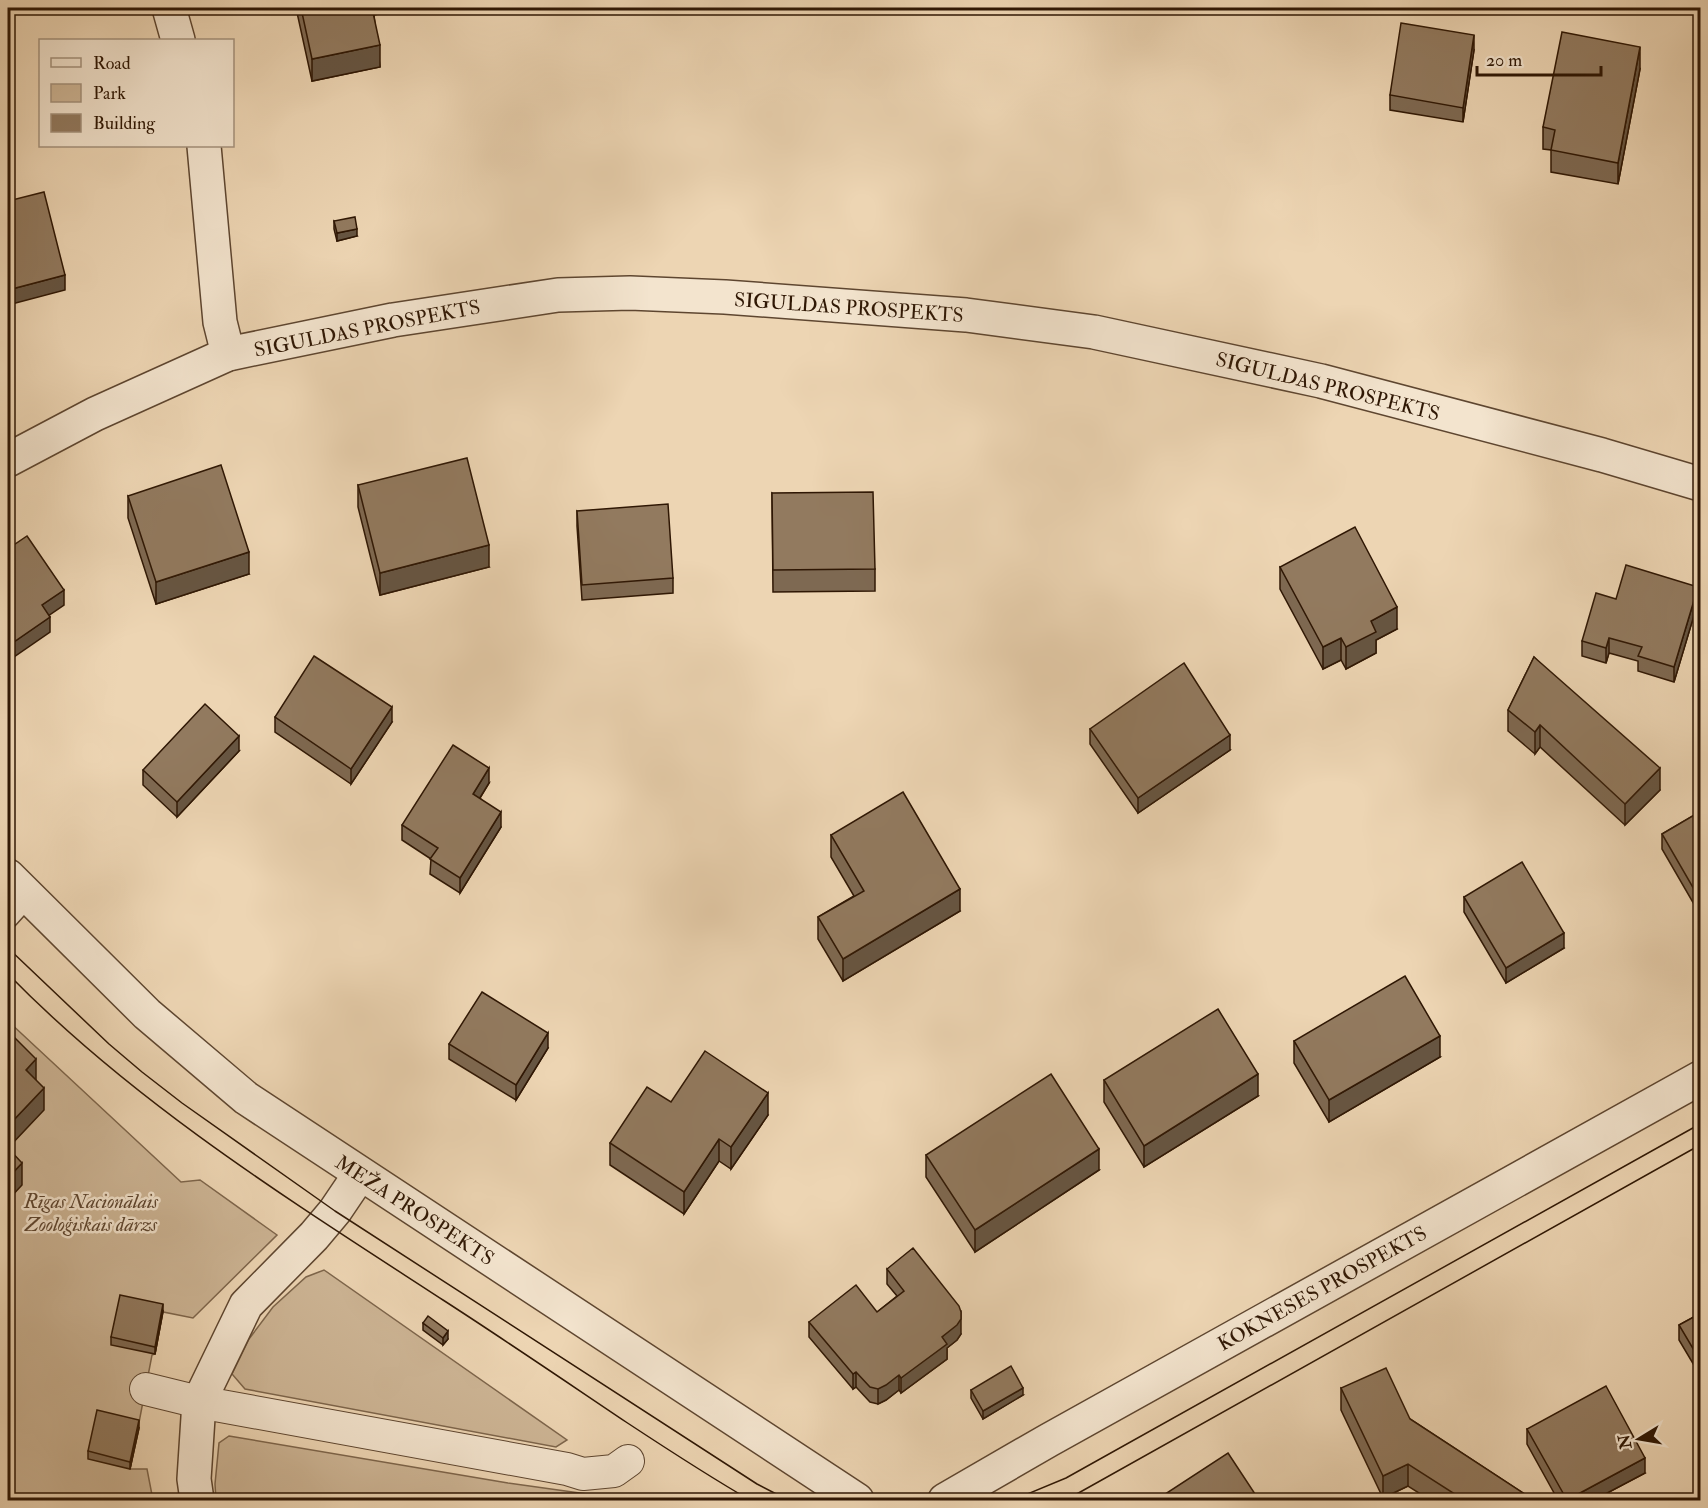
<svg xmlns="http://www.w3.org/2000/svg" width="1708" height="1508" font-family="'IM FELL Double Pica',serif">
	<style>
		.green { fill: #cdb595; stroke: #7e664c; stroke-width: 1.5 }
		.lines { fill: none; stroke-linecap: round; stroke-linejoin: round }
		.service-casing { stroke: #5e4630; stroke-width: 24 }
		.pedestrian-casing { stroke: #5e4630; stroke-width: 34 }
		.minor-casing { stroke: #5e4630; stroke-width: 36 }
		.tertiary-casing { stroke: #5e4630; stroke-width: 36 }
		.service { stroke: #f3e4ce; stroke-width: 21 }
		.pedestrian { stroke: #f3e4ce; stroke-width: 32 }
		.minor { stroke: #f3e4ce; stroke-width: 33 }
		.tertiary { stroke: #f3e4ce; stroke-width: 33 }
		.tram { stroke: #2f1704; stroke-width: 1.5 }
		.wall { fill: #7e6952; stroke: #2f1704; stroke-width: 1.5 }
		.shaded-wall { fill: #665542; stroke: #2f1704; stroke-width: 1.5 }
		.building { fill: #927a5f; stroke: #2f1704; stroke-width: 1.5 }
		.labels { text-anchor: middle; stroke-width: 5; stroke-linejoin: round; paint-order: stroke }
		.street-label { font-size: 20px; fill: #2f1704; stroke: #f3e4ce }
		.park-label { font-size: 20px; font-style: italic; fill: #5e4630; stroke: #f3e4ce }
	</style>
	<rect width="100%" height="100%" fill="#edd5b3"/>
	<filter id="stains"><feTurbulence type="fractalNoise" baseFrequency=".00333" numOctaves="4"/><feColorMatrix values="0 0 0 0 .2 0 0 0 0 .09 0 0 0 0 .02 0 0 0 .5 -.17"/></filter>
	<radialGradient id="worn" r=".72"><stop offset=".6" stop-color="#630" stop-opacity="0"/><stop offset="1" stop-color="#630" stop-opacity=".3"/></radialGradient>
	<g class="green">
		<polygon points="8,1021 181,1182 200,1180 277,1235 193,1318 163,1312 155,1354 152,1355 130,1469 147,1469 153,1500 8,1500"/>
		<polygon points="324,1270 567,1440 556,1447 245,1389 232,1374 249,1339 273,1307 306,1277"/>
		<polygon points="229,1436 508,1483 630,1500 216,1500 215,1484 219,1443"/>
	</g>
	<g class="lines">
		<g class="service-casing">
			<polyline id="service" points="8,917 27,896"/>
		</g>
		<g class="pedestrian-casing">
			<polyline id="pedestrian" points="146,1389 199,1402 567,1469 583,1474 614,1471 628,1461"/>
		</g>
		<g class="minor-casing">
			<g id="minor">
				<polyline points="169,8 178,40"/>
				<polyline points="204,146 220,322 228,354"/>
				<polyline points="8,460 95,414 228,354 393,320 558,295 630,293 725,297 966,315 1094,332 1321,381 1602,455 1700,484"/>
				<polyline points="197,1500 194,1479 199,1402 246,1305 314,1236 335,1211 360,1174"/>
			</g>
		</g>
		<g class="tertiary-casing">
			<g id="tertiary">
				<polyline points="8,876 147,1014 246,1098 857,1500"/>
				<polyline points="945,1500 1049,1440 1700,1078"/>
			</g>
		</g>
		<use href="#service" class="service"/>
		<use href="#pedestrian" class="pedestrian"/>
		<use href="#minor" class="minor"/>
		<use href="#tertiary" class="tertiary"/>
		<g class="tram">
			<polyline points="8,948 109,1044 142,1072 182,1103 335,1211 757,1484 788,1500"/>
			<path d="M8,974C135,1104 291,1201 443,1300C505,1340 565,1381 626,1422C667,1449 708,1476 750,1500"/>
			<polyline points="1013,1500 1066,1478 1700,1124"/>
			<polyline points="1066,1500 1700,1145"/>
		</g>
	</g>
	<g class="wall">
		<polygon points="296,8 394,8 394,11 374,15 380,67 312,81"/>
		<polygon points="1474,50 1463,122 1390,110 1390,95"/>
		<polygon points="1640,69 1618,184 1551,172 1551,150 1543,149 1543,127"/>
		<polygon points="334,221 357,236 337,241 334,229"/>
		<polygon points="358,485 489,567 380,595 358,507"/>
		<polygon points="772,493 875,569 875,591 773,592"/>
		<polygon points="128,496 249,574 156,604 128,518"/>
		<polygon points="577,511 673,578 673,593 582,600 577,526"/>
		<polygon points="1280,567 1397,629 1376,640 1376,653 1346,669 1341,660 1323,669 1280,589"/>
		<polygon points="1616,599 1698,602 1674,682 1638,671 1638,661 1609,653 1606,663 1582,656 1582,641"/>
		<polygon points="1534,657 1660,790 1625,825 1540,747 1535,754 1508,731 1508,710"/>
		<polygon points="275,717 392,722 351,784 275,732"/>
		<polygon points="1090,729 1230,750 1138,813 1090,744"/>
		<polygon points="239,751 177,817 143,785 143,770"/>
		<polygon points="489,783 480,798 501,827 460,893 430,874 431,859 402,840 402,825"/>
		<polygon points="1701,811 1695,906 1662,849 1662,834"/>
		<polygon points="831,835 960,911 843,981 818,939 818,917 854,896 831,857"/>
		<polygon points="1464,897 1564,948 1506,983 1464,912"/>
		<polygon points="1294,1041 1440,1057 1329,1122 1294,1063"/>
		<polygon points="449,1044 548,1048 516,1100 449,1059"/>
		<polygon points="1104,1080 1258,1096 1144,1167 1104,1102"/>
		<polygon points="671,1102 768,1115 731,1169 719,1161 684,1214 610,1165 610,1143"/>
		<polygon points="926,1155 1099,1170 975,1252 926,1177"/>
		<polygon points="887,1269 961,1334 957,1340 947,1348 947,1359 901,1393 899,1390 886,1400 878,1404 870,1402 856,1387 853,1389 809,1337 809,1322 877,1312 897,1296 887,1284"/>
		<polygon points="163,1311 155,1354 111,1345 111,1337"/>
		<polygon points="1701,1313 1701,1377 1679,1340 1679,1325"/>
		<polygon points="423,1323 448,1339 443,1345 423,1330"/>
		<polygon points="1341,1388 1410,1419 1534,1500 1430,1500 1408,1486 1383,1498 1341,1410"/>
		<polygon points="971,1390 1023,1395 983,1419 971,1398"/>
		<polygon points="139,1428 130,1469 88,1459 88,1451"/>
		<polygon points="1527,1429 1645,1473 1594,1500 1558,1500 1527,1444"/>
	</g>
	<g class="shaded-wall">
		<polygon points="1474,35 1474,50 1463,122 1463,108"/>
		<polygon points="380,45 380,67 312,81 312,59"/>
		<polygon points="1640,47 1640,69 1618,184 1618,163"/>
		<polygon points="357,229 357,236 337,241 337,233"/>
		<polygon points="65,275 65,290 8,305 8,290"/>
		<polygon points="489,545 489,567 380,595 380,573"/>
		<polygon points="249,552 249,574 156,604 156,582"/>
		<polygon points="1698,587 1698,602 1674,682 1674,667"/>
		<polygon points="64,590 64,605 42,620 42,605"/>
		<polygon points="1397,607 1397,629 1376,640 1376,653 1346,669 1346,647 1371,621"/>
		<polygon points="50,617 50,632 8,661 8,646"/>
		<polygon points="1341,638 1341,660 1323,669 1323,647"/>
		<polygon points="1609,638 1609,653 1606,663 1606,648"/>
		<polygon points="392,707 392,722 351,784 351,769"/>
		<polygon points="1540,725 1540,747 1535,754 1535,732"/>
		<polygon points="1230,735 1230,750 1138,813 1138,798"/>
		<polygon points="239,736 239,751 177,817 177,802"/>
		<polygon points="489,768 489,783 473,809 473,794"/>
		<polygon points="1660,768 1660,790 1625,825 1625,804"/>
		<polygon points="501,812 501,827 460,893 460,878"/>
		<polygon points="1701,888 1701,903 1695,906 1695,891"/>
		<polygon points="960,889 960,911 843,981 843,959"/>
		<polygon points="1564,933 1564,948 1506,983 1506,968"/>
		<polygon points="548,1033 548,1048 516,1100 516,1085"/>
		<polygon points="1440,1036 1440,1057 1329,1122 1329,1100"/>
		<polygon points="36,1059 36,1081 26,1070"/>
		<polygon points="1258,1074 1258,1096 1144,1167 1144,1146"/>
		<polygon points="44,1088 44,1110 8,1148 8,1126"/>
		<polygon points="768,1093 768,1115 731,1169 731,1147"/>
		<polygon points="719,1139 719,1161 684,1214 684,1192"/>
		<polygon points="1099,1149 1099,1170 975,1252 975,1230"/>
		<polygon points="22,1163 22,1185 8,1200 8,1178"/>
		<polygon points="163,1304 163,1311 155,1354 155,1347"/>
		<polygon points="961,1312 961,1334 957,1340 947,1348 947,1359 901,1393 901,1378 942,1337"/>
		<polygon points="448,1331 448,1339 443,1345 443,1338"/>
		<polygon points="856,1372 856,1387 853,1389 853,1374"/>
		<polygon points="899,1375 899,1390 886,1400 878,1404 878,1389"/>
		<polygon points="1023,1388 1023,1395 983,1419 983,1411"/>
		<polygon points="139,1420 139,1428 130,1469 130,1462"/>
		<polygon points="1645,1458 1645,1473 1594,1500 1567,1500"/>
		<polygon points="1408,1464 1408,1486 1383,1498 1383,1476"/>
	</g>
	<g class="building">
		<polygon points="301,8 372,8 380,45 312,59"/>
		<polygon points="1401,23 1474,35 1463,108 1390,95"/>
		<polygon points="1562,32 1640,47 1618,163 1551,150 1555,130 1543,127"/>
		<polygon points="44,192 65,275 8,290 8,201"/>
		<polygon points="355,217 357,229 337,233 334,221"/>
		<polygon points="467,458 489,545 380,573 358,485"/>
		<polygon points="221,465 249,552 156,582 128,496"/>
		<polygon points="873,492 875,569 773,570 772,493"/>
		<polygon points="668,504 673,578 582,585 577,511"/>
		<polygon points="1355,527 1397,607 1371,621 1376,632 1346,647 1341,638 1323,647 1280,567"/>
		<polygon points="27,536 64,590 42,605 50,617 8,646 8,549"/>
		<polygon points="1626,565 1698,587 1674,667 1638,656 1642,647 1609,638 1606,648 1582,641 1596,593 1616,599"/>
		<polygon points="314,656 392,707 351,769 275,717"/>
		<polygon points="1534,657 1660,768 1625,804 1540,725 1535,732 1508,710"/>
		<polygon points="1184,663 1230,735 1138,798 1090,729"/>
		<polygon points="205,704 239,736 177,802 143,770"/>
		<polygon points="453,745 489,768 473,794 501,812 460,878 430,859 438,848 402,825"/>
		<polygon points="903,792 960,889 843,959 818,917 864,891 831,835"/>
		<polygon points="1701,811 1701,888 1695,891 1662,834"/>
		<polygon points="1522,862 1564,933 1506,968 1464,897"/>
		<polygon points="1405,976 1440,1036 1329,1100 1294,1041"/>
		<polygon points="482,992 548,1033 516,1085 449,1044"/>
		<polygon points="1218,1009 1258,1074 1144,1146 1104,1080"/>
		<polygon points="8,1031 36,1059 26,1070 44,1088 8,1126"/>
		<polygon points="705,1051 768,1093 731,1147 719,1139 684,1192 610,1143 647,1087 671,1102"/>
		<polygon points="1051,1074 1099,1149 975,1230 926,1155"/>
		<polygon points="8,1148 22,1163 8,1178"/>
		<polygon points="913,1248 959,1306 961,1312 961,1319 957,1325 942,1337 947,1344 901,1378 899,1375 886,1385 878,1389 870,1387 856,1372 853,1374 809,1322 856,1285 877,1312 904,1291 887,1269"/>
		<polygon points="120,1295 163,1304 155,1347 111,1337"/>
		<polygon points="1701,1313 1701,1362 1679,1325"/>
		<polygon points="428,1316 448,1331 443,1338 423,1323"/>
		<polygon points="1011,1366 1023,1388 983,1411 971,1390"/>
		<polygon points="1386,1368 1410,1419 1534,1500 1464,1500 1408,1464 1383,1476 1341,1388"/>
		<polygon points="1606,1386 1645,1458 1567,1500 1527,1429"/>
		<polygon points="97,1410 139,1420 130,1462 88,1451"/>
		<polygon points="1228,1453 1259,1500 1156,1500"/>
	</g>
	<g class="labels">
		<g class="street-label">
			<text transform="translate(849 307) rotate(4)" y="7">SIGULDAS PROSPEKTS</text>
			<text transform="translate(367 328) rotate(-11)" y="7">SIGULDAS PROSPEKTS</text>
			<text transform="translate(1328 386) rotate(14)" y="7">SIGULDAS PROSPEKTS</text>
			<text transform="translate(415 1210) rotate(33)" y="7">MEŽA PROSPEKTS</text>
			<text transform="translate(1322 1288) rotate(-29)" y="7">KOKNESES PROSPEKTS</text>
		</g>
		<g class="park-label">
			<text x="91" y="1208">Rīgas Nacionālais<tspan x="91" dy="23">Zooloģiskais dārzs</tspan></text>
		</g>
	</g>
	<rect width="1708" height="1508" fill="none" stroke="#edd5b3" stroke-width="30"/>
	<rect x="9" y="9" width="1690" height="1490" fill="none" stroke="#2f1704" stroke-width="3"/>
	<rect x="15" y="15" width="1678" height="1478" fill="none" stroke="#2f1704" stroke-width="1.5"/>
	<rect x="39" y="39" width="195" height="108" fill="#f3e4ce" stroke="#a5927d" stroke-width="1.5"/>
	<rect x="51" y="58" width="30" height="9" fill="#f3e4ce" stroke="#a5927d" stroke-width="1.5"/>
	<text x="93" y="69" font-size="18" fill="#2f1704">Road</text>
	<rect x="51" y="84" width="30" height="18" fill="#cdb595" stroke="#a5927d" stroke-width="1.5"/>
	<text x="93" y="99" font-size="18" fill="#2f1704">Park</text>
	<rect x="51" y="114" width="30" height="18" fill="#927a5f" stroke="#a5927d" stroke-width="1.5"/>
	<text x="93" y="129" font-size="18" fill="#2f1704">Building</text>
	<g transform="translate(1639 1439) rotate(259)" stroke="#f3e4ce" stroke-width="4.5" paint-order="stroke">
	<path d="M0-4.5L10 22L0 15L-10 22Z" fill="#2f1704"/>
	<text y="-9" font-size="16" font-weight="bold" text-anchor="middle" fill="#2f1704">N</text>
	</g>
	<path d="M1477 66v9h124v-9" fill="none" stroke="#2f1704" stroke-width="3"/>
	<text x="1486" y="66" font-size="18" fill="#2f1704" stroke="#f3e4ce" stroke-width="4.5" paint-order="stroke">20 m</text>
	<rect width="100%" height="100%" filter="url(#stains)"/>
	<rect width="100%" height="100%" fill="url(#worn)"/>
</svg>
